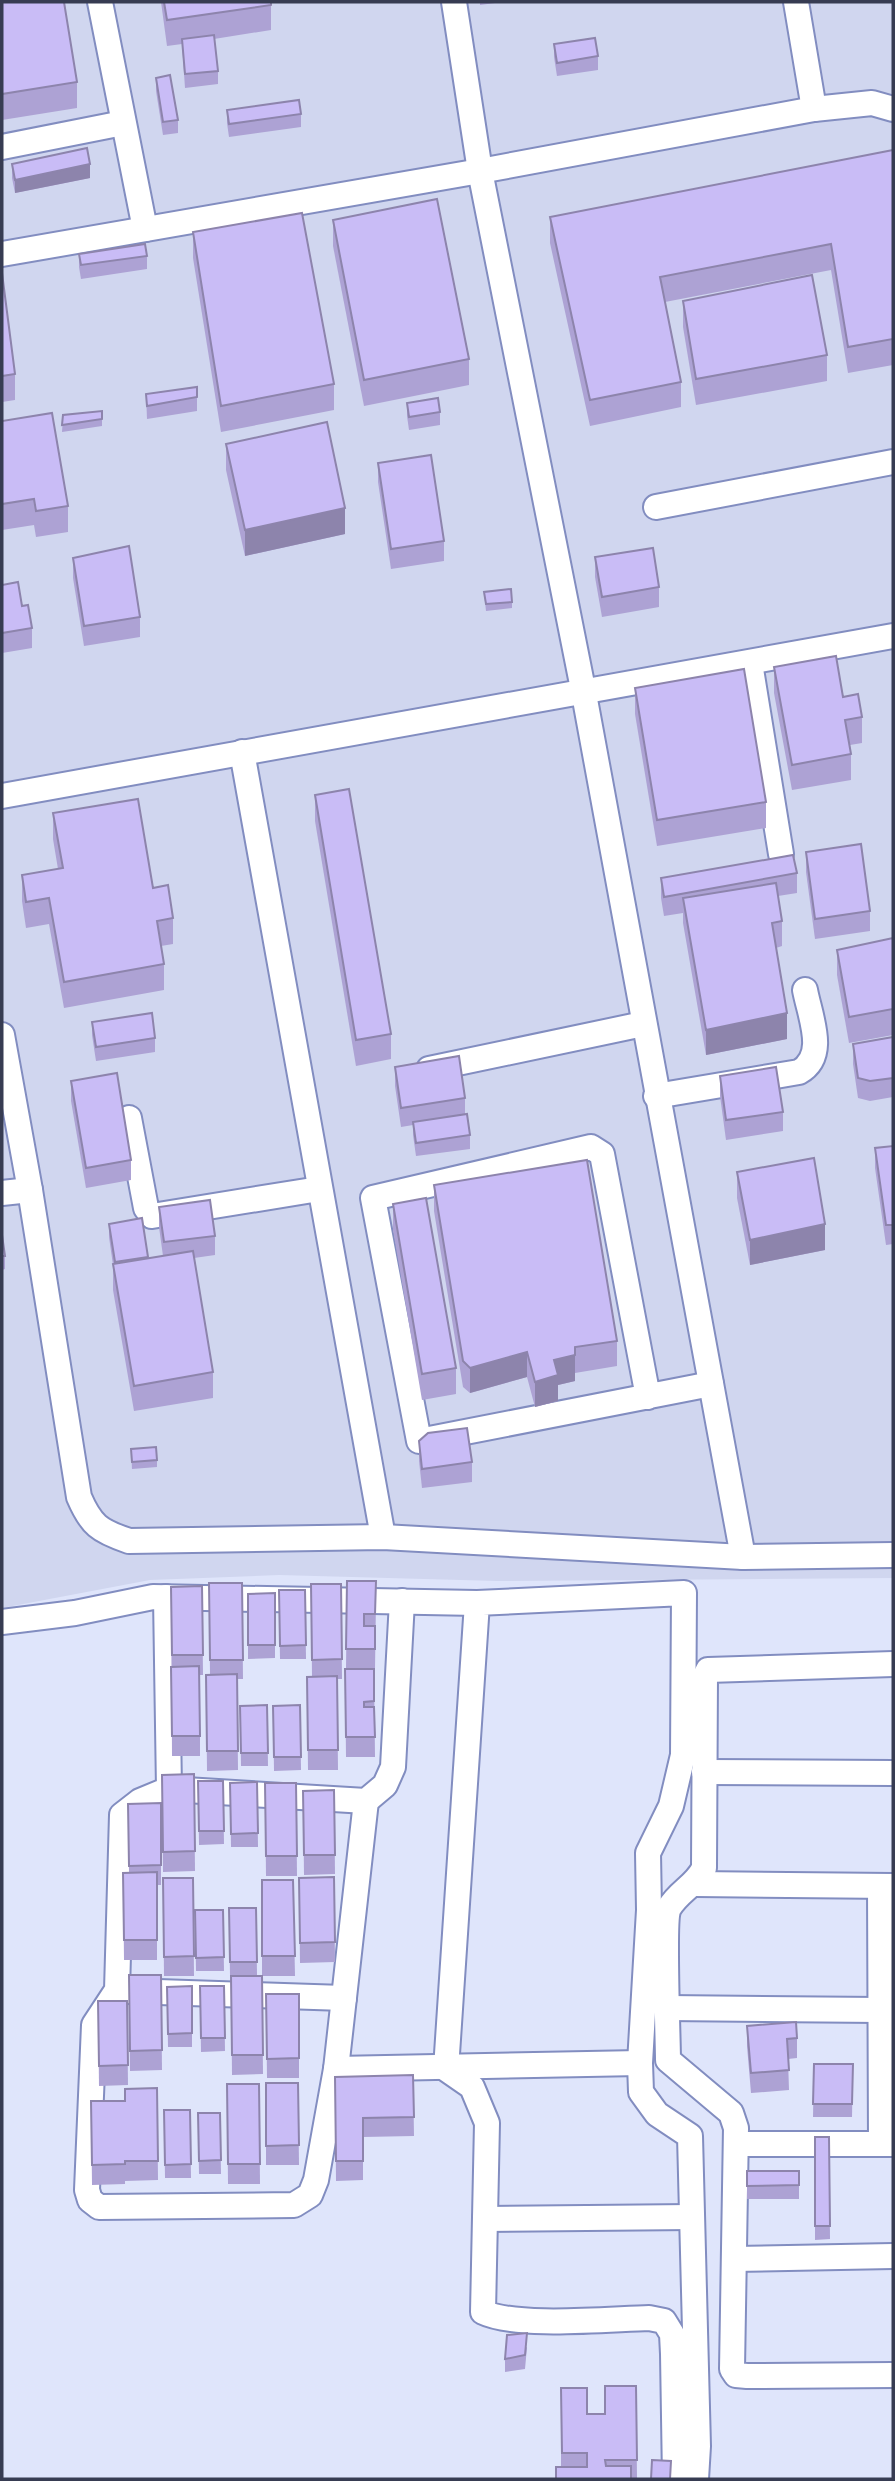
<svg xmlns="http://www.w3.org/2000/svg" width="895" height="2481" font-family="'Archivo Narrow',sans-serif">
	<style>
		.built { fill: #d0d6ef }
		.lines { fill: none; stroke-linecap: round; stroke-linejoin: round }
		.minor-casing { stroke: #828dc0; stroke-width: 28 }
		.minor { stroke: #fff; stroke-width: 24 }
		.wall { fill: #ada2d4 }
		.shaded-wall { fill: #8d84ac }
		.building { fill: #c9bcf6; stroke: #8d84ac; stroke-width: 2 }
	</style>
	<rect width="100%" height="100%" fill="#dfe5fb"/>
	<polygon class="built" points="2,2 893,2 893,1578 497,1581 279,1575 150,1580 2,1608"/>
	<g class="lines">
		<g class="minor-casing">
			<g id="minor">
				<polyline points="100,2 145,229"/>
				<polyline points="454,2 480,171 584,694 743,1557"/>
				<polyline points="796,2 814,109"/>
				<polyline points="2,147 123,123"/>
				<polyline points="2,254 480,171 814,109 872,103 893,109"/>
				<polyline points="656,507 893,462"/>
				<polyline points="750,663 781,854"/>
				<polyline points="242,752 383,1537"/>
				<polyline points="2,796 893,636"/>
				<path d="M2,1035L30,1190L79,1497C91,1525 99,1531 129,1541L383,1537L743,1557L893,1555"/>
				<polyline points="429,1069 643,1024"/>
				<path d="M656,1096L799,1072C828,1056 810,1017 805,990"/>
				<polyline points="129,1118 146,1208 152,1216 319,1189"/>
				<polyline points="2,1193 30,1190"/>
				<polyline points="648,1397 602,1154 591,1147 373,1198 419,1441 711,1384"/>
				<polyline points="166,1597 169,1789 140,1801 122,1815 117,1990 94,2025 87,2190 90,2200 99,2207 294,2205 310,2195 316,2180 336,2069 366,1801"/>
				<polyline points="2,1622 75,1613 153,1597 477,1603"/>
				<path d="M893,1664L708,1670L705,1676L704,1868C695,1886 679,1891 669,1908C663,1920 668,2039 668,2060L731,2113L736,2128L732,2369L736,2375L747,2376L893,2375"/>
				<polyline points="704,1772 893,1773"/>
				<polyline points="169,1789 366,1801 385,1785 393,1767 402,1601"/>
				<polyline points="696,1884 893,1886"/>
				<polyline points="880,1886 881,2144 893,2144"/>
				<polyline points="128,1991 344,1998"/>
				<polyline points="667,2008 880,2010"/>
				<polyline points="336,2069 640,2063"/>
				<polyline points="736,2144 881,2144"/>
				<polyline points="485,2219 692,2217"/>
				<polyline points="734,2259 893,2256"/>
				<path d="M675,2479L673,2354L672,2334L664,2321L649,2318C609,2319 516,2328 483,2312L487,2123L472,2087L446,2069L477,1603L684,1593L683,1755L671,1806L648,1853L649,1910L640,2063L641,2092L657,2114L690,2136L698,2446L696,2479"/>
			</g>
		</g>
		<use href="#minor" class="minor"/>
	</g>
	<g class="wall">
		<polygon points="2,2 77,82 77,108 2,120"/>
		<polygon points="161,2 271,2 271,30 214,39 218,71 218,84 185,88 182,44 167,46"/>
		<polygon points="480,2 495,2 495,3 480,5"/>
		<polygon points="554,44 598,56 598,70 557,76 554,57"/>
		<polygon points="156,78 178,120 178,133 163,135 156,91"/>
		<polygon points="227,110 301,114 301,127 229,137 227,123"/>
		<polygon points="893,150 893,365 848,373 831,270 665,302 681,382 681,407 590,426 550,243 550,217"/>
		<polygon points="12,164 90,178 15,193 12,178"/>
		<polygon points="333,220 469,359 469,385 364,406 333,246"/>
		<polygon points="193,232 334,384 334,410 221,432 193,258"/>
		<polygon points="79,254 147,256 147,269 81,279 79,267"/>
		<polygon points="2,273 15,374 15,400 2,402"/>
		<polygon points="683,301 827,355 827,381 696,405 683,327"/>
		<polygon points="197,387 197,411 147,419 146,394"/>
		<polygon points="407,403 440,412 440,425 409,430 407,416"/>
		<polygon points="102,411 102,426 62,432 63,415"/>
		<polygon points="2,421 68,506 68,532 36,537 34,525 2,530"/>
		<polygon points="226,444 345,534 245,556 226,470"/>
		<polygon points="378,463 444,541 444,561 391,569 378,482"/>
		<polygon points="595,557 659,587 659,607 602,617 595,577"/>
		<polygon points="73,558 140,617 140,637 84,646 73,578"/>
		<polygon points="2,585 22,606 32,628 32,648 2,653"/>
		<polygon points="484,592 512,602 512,608 486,611"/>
		<polygon points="774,667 843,697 862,717 862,743 850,745 851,754 851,780 792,790 774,693"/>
		<polygon points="635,688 766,802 766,828 657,846 635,714"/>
		<polygon points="315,795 391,1034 391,1059 356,1066 315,821"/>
		<polygon points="53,813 153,888 173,918 173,944 161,946 164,964 164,990 64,1008 49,924 26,928 22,901 22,875 58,869 53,839"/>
		<polygon points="806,852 870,911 870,931 815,939 806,872"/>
		<polygon points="797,873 797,893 778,896 782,921 782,946 776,948 787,1039 706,1055 683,923 683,913 664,916 661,898 661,878"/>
		<polygon points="893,938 893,1035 849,1043 837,975 837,950"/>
		<polygon points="92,1022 155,1038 155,1052 96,1061 92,1035"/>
		<polygon points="893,1037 893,1097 870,1101 858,1098 853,1064 853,1044"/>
		<polygon points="395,1067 465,1098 465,1114 470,1135 470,1149 416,1156 413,1135 413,1125 401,1127 395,1086"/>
		<polygon points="720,1076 783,1112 783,1131 726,1140 720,1096"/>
		<polygon points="71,1081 131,1160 131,1180 86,1188 71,1101"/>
		<polygon points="893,1146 893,1244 886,1245 875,1168 875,1148"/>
		<polygon points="737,1172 825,1250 750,1265 737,1198"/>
		<polygon points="434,1185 617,1341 617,1366 575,1373 575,1381 558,1385 558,1401 535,1407 527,1377 470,1393 463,1387 434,1211"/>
		<polygon points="393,1204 456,1368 456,1394 422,1400 393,1230"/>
		<polygon points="159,1207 215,1236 215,1255 194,1258 213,1372 213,1398 134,1411 113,1290 113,1265 109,1237 109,1224 142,1218 148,1258 163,1256 159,1227"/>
		<polygon points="2,1235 5,1256 5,1269 2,1270"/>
		<polygon points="419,1441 472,1462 472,1482 422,1488 419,1461"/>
		<polygon points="131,1449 157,1460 157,1467 132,1469"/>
		<polygon points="347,1581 376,1601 375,1669 374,1669 375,1757 346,1757 345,1669 360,1669 346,1669"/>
		<polygon points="209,1583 242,1583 243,1679 237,1679 238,1770 207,1771 206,1675 210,1675"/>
		<polygon points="311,1584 341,1584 342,1679 337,1679 338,1770 308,1770 307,1677 312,1677"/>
		<polygon points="202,1586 203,1675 200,1675 200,1756 172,1756 171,1587"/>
		<polygon points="279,1590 305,1590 306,1659 280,1659"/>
		<polygon points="275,1593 275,1658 248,1659 248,1594"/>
		<polygon points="267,1705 268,1766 241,1766 240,1706"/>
		<polygon points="300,1705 301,1770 274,1771 273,1706"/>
		<polygon points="194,1774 195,1871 163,1872 162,1775"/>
		<polygon points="198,1781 223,1781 224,1844 199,1845"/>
		<polygon points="257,1782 258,1847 231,1847 230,1783"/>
		<polygon points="265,1783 296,1783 297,1876 266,1876"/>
		<polygon points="334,1790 335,1874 304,1875 303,1791"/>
		<polygon points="161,1803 161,1885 157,1885 157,1960 124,1960 123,1873 129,1873 128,1804"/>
		<polygon points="334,1877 335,1962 300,1963 299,1878"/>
		<polygon points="163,1878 193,1878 194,1976 164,1976"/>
		<polygon points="262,1880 293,1880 295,1976 262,1976"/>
		<polygon points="229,1908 256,1908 257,1975 230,1976"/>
		<polygon points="195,1910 223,1910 224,1971 196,1971"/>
		<polygon points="129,1975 161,1975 162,2070 130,2071"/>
		<polygon points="231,1976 262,1976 263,2074 232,2075"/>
		<polygon points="192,1986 192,2047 168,2047 167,1987"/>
		<polygon points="200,1986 224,1986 225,2051 201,2052"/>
		<polygon points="266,1994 299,1994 299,2078 267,2078"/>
		<polygon points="98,2001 127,2001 128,2085 99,2086"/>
		<polygon points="747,2026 797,2038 797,2058 788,2059 789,2090 751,2093 747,2046"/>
		<polygon points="814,2064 853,2064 852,2117 813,2117"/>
		<polygon points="413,2075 414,2136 363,2137 363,2180 336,2181 335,2077"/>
		<polygon points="266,2083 298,2083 299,2165 266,2165"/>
		<polygon points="227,2084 259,2084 260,2184 228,2184"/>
		<polygon points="157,2088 158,2180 125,2181 125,2184 92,2185 91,2101 125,2101"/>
		<polygon points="164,2110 190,2110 191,2178 165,2178"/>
		<polygon points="198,2113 220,2113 221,2174 199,2174"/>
		<polygon points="815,2137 829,2137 830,2239 815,2240"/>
		<rect x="747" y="2171" width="52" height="28"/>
		<polygon points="527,2347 525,2369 505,2372 505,2359"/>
		<polygon points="636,2386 637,2479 556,2479 561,2467 561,2388 587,2414 605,2414"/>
	</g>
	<g class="shaded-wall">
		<polygon points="90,164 90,178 15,193 15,180"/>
		<polygon points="345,508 345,534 245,556 245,530"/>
		<polygon points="787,1013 787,1039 706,1055 706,1030"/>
		<polygon points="825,1224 825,1250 750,1265 750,1240"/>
		<polygon points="575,1347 575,1381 558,1385 558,1401 535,1407 535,1382 554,1360"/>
		<polygon points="527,1352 527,1377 470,1393 470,1368"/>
	</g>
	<g class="building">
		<polygon points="2,2 64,2 77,82 2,94"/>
		<polygon points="164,2 271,2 271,5 167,20"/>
		<polygon points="214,35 218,71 185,74 182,39"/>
		<polygon points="595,38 598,56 557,63 554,44"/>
		<polygon points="170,75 178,120 163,122 156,78"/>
		<polygon points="299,100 301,114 229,124 227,110"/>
		<polygon points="87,148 90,164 15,180 12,164"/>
		<polygon points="893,150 893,339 848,347 831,244 660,277 681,382 590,400 550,217"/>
		<polygon points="437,199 469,359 364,380 333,220"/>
		<polygon points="302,213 334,384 221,406 193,232"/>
		<polygon points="145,244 147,256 81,265 79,254"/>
		<polygon points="2,273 15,374 2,376"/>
		<polygon points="812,275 827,355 696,379 683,301"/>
		<polygon points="197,387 197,397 147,406 146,394"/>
		<polygon points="438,398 440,412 409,417 407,403"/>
		<polygon points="102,411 102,419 62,425 63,415"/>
		<polygon points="52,413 68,506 36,511 34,499 2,504 2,421"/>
		<polygon points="327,422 345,508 245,530 226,444"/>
		<polygon points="431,455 444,541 391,549 378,463"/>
		<polygon points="129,546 140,617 84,626 73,558"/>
		<polygon points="653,548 659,587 602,597 595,557"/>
		<polygon points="18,582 22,606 28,605 32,628 2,633 2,585"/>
		<polygon points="511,589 512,602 486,604 484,592"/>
		<polygon points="836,656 843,697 858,694 862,717 845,720 851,754 792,765 774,667"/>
		<polygon points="744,669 766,802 657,820 635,688"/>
		<polygon points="349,789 391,1034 356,1040 315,795"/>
		<polygon points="138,799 153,888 168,885 173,918 157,921 164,964 64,982 49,898 26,902 22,875 63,868 53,813"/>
		<polygon points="861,844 870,911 815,919 806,852"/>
		<polygon points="793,855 797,873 664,897 661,878"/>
		<polygon points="776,883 782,921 772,923 787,1013 706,1030 683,898"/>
		<polygon points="893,938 893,1009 849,1017 837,950"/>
		<polygon points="152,1013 155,1038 96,1047 92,1022"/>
		<polygon points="893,1037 893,1078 870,1081 858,1078 853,1044"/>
		<polygon points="459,1056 465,1098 401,1108 395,1067"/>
		<polygon points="776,1067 783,1112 726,1120 720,1076"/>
		<polygon points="117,1073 131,1160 86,1168 71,1081"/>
		<polygon points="467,1114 470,1135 416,1143 413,1122"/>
		<polygon points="893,1146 893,1225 886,1225 875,1148"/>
		<polygon points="814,1158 825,1224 750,1240 737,1172"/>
		<polygon points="587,1160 617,1341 575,1347 575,1355 554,1360 558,1375 535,1382 527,1352 470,1368 463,1361 434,1185"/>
		<polygon points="426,1198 456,1368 422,1374 393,1204"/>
		<polygon points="210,1200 215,1236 164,1242 159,1207"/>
		<polygon points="142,1218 148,1257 115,1262 109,1224"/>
		<polygon points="2,1235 5,1256 2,1256"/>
		<polygon points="193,1251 213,1372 134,1386 113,1264"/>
		<polygon points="467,1428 472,1462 422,1469 419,1441 428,1433"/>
		<polygon points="156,1447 157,1460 132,1462 131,1449"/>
		<polygon points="347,1581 376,1581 375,1614 364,1614 364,1626 375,1626 375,1649 346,1649"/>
		<polygon points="209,1583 242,1583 243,1660 210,1660"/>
		<polygon points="311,1584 341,1584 342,1659 312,1660"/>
		<polygon points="202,1586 203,1655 172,1655 171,1587"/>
		<polygon points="279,1590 305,1590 306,1645 280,1646"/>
		<polygon points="275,1593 275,1645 248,1645 248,1594"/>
		<polygon points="199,1666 200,1736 172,1736 171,1667"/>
		<polygon points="345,1669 374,1669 374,1701 364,1702 364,1707 374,1707 375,1737 346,1737"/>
		<polygon points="237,1674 238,1751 207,1751 206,1675"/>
		<polygon points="337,1676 338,1750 308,1750 307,1677"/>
		<polygon points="267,1705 268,1753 241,1753 240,1706"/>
		<polygon points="300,1705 301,1757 274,1757 273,1706"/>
		<polygon points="194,1774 195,1851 163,1852 162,1775"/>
		<polygon points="198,1781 223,1781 224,1831 199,1831"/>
		<polygon points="257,1782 258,1833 231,1834 230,1783"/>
		<polygon points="265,1783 296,1783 297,1856 266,1856"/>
		<polygon points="334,1790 335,1855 304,1855 303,1791"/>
		<polygon points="161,1803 161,1865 129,1866 128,1804"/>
		<polygon points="157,1872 157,1940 124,1940 123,1873"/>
		<polygon points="334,1877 335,1942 300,1943 299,1878"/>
		<polygon points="163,1878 193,1878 194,1956 164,1957"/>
		<polygon points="262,1880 293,1880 295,1956 262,1956"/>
		<polygon points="229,1908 256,1908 257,1962 230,1962"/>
		<polygon points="195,1910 223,1910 224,1957 196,1958"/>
		<polygon points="129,1975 161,1975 162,2050 130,2051"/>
		<polygon points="231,1976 262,1976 263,2055 232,2055"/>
		<polygon points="192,1986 192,2033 168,2034 167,1987"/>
		<polygon points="200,1986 224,1986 225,2038 201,2038"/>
		<polygon points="266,1994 299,1994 299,2058 267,2059"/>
		<polygon points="98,2001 127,2001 128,2065 99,2066"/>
		<polygon points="796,2022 797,2038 787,2039 789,2070 751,2073 747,2026"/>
		<polygon points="814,2064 853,2064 852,2104 813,2104"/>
		<polygon points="413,2075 414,2117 363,2118 363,2161 336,2161 335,2077"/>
		<polygon points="266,2083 298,2083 299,2145 266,2146"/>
		<polygon points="227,2084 259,2084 260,2164 228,2164"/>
		<polygon points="157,2088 158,2161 125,2161 125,2164 92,2165 91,2101 125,2101 125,2089"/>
		<polygon points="164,2110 190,2110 191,2164 165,2165"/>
		<polygon points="198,2113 220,2113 221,2160 199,2161"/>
		<polygon points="815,2137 829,2137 830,2226 815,2226"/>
		<polygon points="747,2171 799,2171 799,2185 747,2186"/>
		<polygon points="527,2333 525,2355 505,2359 507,2335"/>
		<polygon points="605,2386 636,2386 637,2460 605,2460 606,2466 631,2466 631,2479 556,2479 556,2467 587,2467 587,2453 562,2453 561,2388 587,2388 587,2414 605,2414"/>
		<polygon points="652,2460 671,2461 670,2479 651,2479"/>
	</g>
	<rect width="895" height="2481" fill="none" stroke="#373c52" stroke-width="7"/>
</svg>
